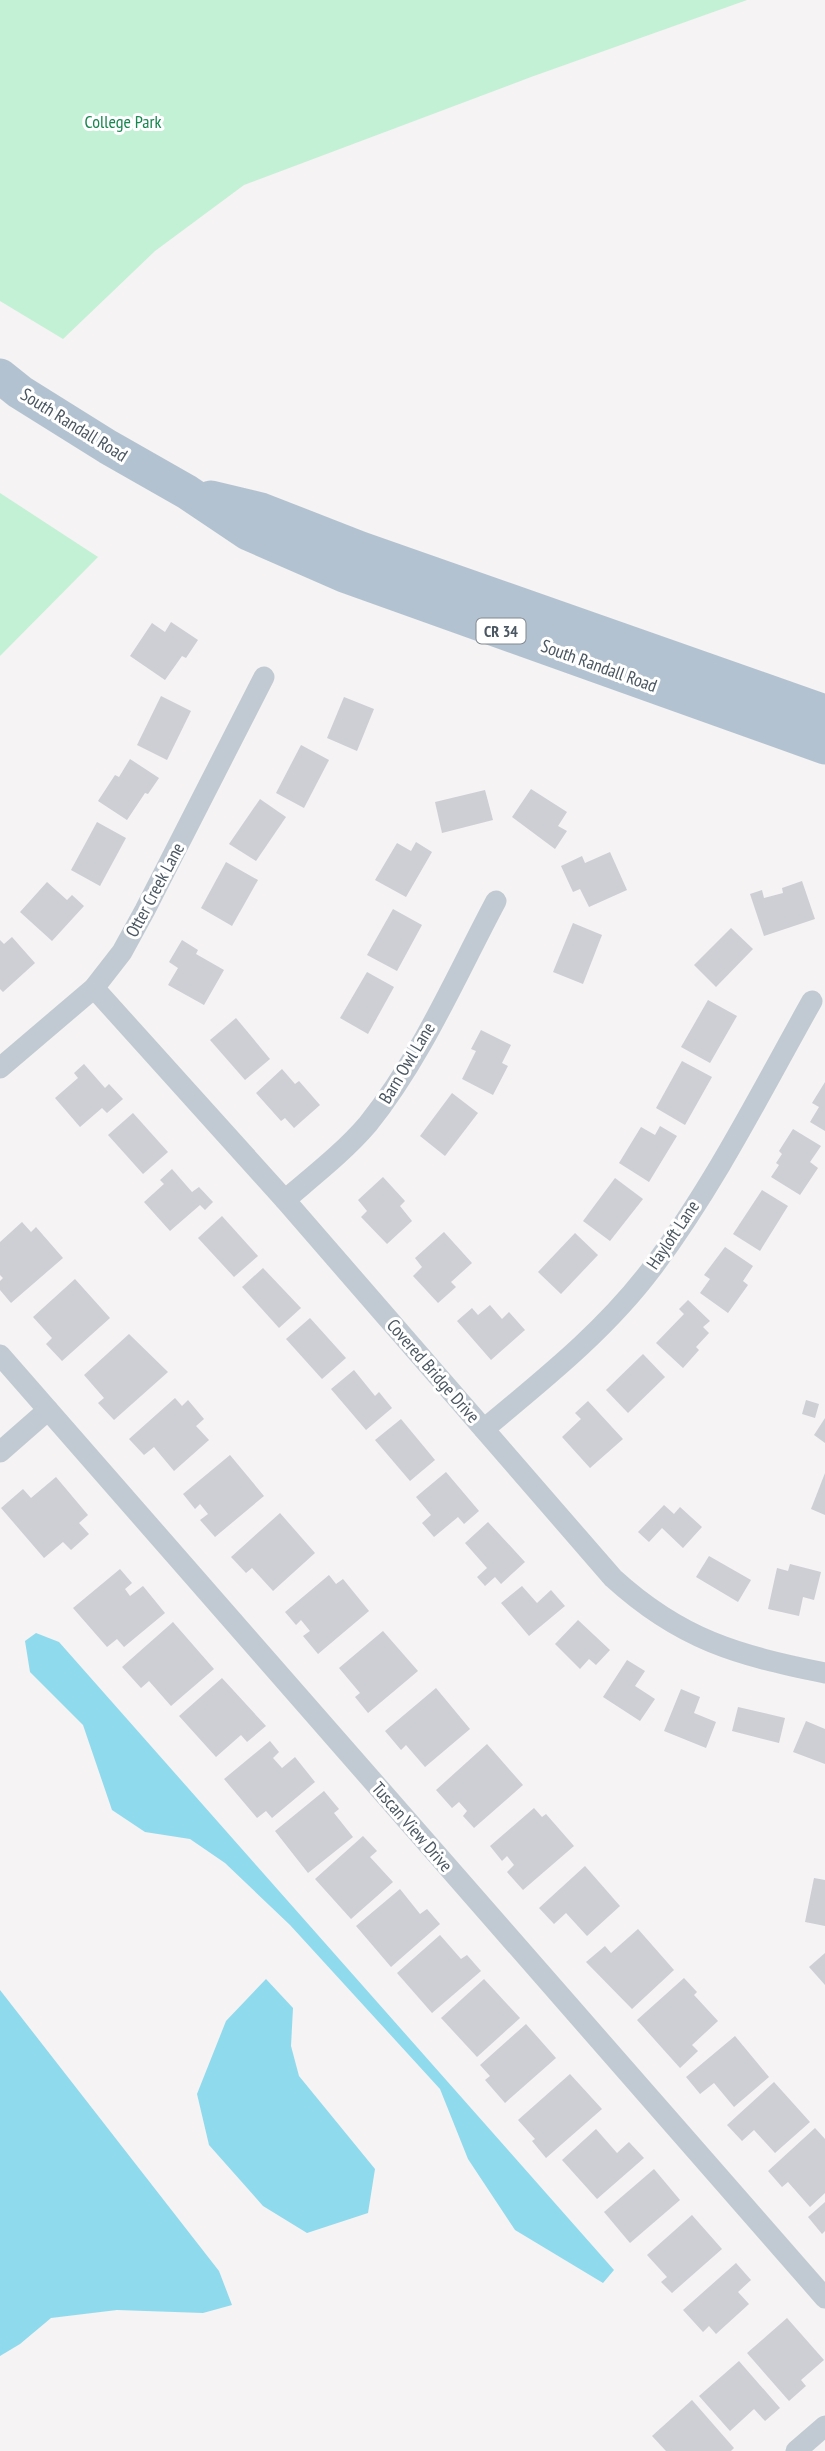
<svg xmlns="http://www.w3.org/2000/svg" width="825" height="2451" font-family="'PT Sans Narrow',sans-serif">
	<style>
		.green { fill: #c3f1d5 }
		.water { fill: #90daee }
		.building { fill: #cdcfd5 }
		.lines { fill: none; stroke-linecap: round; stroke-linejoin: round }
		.street { stroke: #c1cad2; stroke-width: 21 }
		.primary { stroke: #b3c2d1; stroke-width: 35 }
		.labels { text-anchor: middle; stroke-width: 6; stroke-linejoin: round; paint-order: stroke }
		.shield { fill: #fff; stroke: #808990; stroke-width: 2 }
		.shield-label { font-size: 16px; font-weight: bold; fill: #4a5661 }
		.park-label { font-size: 18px; fill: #17864f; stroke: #fff }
		.street-label { font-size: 18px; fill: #4a5661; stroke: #fff }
	</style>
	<rect width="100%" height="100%" fill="#f5f3f3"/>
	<g class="green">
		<polygon points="0,0 747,0 531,77 244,185 155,251 63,339 0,301"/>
		<polygon points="0,493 98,557 0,656"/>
	</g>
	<g class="water">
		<polygon points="36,1633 59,1642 614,2270 603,2283 515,2230 468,2159 440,2089 290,1925 225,1863 190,1839 145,1832 112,1810 83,1725 30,1672 25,1641"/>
		<polygon points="266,1979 293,2008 291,2046 299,2076 375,2169 368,2213 307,2233 263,2206 209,2145 197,2094 226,2021"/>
		<polygon points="0,1990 219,2271 232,2305 203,2313 117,2310 51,2318 20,2344 0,2356"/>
	</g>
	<g class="building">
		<polygon points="171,622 198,640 186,658 182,656 165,680 130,656 152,623 165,632"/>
		<polygon points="161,696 191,711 167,760 137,745"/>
		<polygon points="344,697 374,709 357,751 327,738"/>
		<polygon points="301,745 329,760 304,808 276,793"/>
		<polygon points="130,759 159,778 148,794 145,793 127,820 98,801 115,775 119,777"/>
		<polygon points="531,789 567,812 558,826 567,831 555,849 512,817"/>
		<polygon points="485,790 493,820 442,833 435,802"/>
		<polygon points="260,799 286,817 256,861 229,844"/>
		<polygon points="97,822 126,838 100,886 71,870"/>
		<polygon points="416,842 432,852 406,897 375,880 397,843 411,851"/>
		<polygon points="610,852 627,890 589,907 580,889 573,892 561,866 582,856 585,863"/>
		<polygon points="226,862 258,880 232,926 201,908"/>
		<polygon points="802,881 815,919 764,936 750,894 762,890 764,898 783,893 782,888"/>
		<polygon points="47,882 67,900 72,895 84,906 52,941 20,912"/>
		<polygon points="393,909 422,925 397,971 367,955"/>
		<polygon points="573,923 602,935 583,984 553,972"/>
		<polygon points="731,928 753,949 716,987 694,965"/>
		<polygon points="12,937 35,963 3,992 0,989 0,940 4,944"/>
		<polygon points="182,940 198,950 196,954 224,970 204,1005 168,985 178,968 169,962"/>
		<polygon points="367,972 394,987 368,1034 340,1018"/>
		<polygon points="708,1000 737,1016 710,1063 681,1047"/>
		<polygon points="236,1018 270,1059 245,1080 210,1040"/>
		<polygon points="481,1030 511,1045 502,1063 508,1066 493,1095 462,1079 476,1051 471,1049"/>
		<polygon points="682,1061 712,1077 685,1125 656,1108"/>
		<polygon points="84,1064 105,1088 109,1084 123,1099 107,1113 102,1108 80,1127 55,1098 78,1078 74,1073"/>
		<polygon points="282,1069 295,1084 299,1081 320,1105 294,1128 285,1118 281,1121 256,1093"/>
		<polygon points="825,1082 825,1131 810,1122 819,1107 812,1103"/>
		<polygon points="452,1093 478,1113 445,1156 420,1136"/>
		<polygon points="133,1113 168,1152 143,1174 108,1135"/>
		<polygon points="660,1126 677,1136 649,1182 619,1163 641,1127 655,1135"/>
		<polygon points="793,1129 821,1146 810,1162 818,1168 800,1195 771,1177 779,1165 776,1163 782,1154 779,1151"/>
		<polygon points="172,1169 192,1192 199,1187 213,1202 205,1210 200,1205 170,1231 144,1202 164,1184 160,1180"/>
		<polygon points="383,1177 405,1201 400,1206 412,1221 387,1244 361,1217 367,1211 358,1200"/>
		<polygon points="615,1178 643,1199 610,1241 583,1221"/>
		<polygon points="762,1190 788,1206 760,1251 733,1234"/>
		<polygon points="222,1216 258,1256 234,1277 198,1238"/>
		<polygon points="22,1222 31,1232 36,1227 63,1258 11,1303 0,1290 0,1281 3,1278 0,1275 0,1242"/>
		<polygon points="444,1232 472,1263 451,1282 456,1287 438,1303 413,1276 422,1267 415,1258"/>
		<polygon points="575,1233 598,1255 561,1294 538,1272"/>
		<polygon points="725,1247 753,1266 743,1281 748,1285 728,1313 700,1293 710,1279 704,1275"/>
		<polygon points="263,1268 301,1308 279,1328 242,1287"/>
		<polygon points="75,1279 110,1318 62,1361 46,1344 52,1338 33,1317"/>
		<polygon points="688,1300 710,1321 703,1327 709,1333 696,1347 699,1350 683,1368 656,1343 684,1314 679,1309"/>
		<polygon points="490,1305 502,1319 509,1312 525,1330 491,1360 457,1321 472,1308 478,1315"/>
		<polygon points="310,1318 346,1358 322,1379 286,1339"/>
		<polygon points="129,1334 168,1372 114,1420 98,1403 104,1398 84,1375"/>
		<polygon points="643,1354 665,1377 628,1413 606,1390"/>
		<polygon points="354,1370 375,1396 379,1392 392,1408 366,1430 331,1389"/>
		<polygon points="175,1398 182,1406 188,1400 204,1419 196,1426 209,1440 174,1471 154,1447 144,1455 129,1439"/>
		<polygon points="806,1400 819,1404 815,1418 802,1414"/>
		<polygon points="588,1401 623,1439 590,1468 562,1437 581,1419 575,1413"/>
		<polygon points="825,1418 825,1443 814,1435"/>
		<polygon points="401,1419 435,1460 410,1481 375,1440"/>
		<polygon points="230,1455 264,1496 215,1537 200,1520 208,1514 200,1504 195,1509 183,1494"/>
		<polygon points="446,1472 479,1511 464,1524 458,1517 434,1537 422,1523 431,1515 416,1497"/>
		<polygon points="825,1473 825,1515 811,1509"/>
		<polygon points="56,1477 88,1515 79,1523 89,1534 71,1550 63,1542 44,1558 1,1508 23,1489 31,1498"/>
		<polygon points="664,1505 674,1514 680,1507 702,1527 683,1548 662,1528 649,1542 638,1532"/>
		<polygon points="280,1513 315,1553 273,1591 252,1568 246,1573 231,1557"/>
		<polygon points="488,1522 525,1562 501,1584 495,1577 485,1586 477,1577 487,1568 465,1543"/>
		<polygon points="709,1556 751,1580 738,1602 696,1577"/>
		<polygon points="790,1564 821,1572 814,1600 803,1597 799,1616 768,1609 777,1568 788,1571"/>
		<polygon points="120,1569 132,1583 125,1589 130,1596 143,1586 165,1613 124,1647 117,1639 107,1647 73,1608"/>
		<polygon points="329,1575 336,1584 343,1579 369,1611 318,1654 303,1636 310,1631 301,1620 296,1625 285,1612"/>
		<polygon points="522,1586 537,1603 551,1590 565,1606 529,1636 501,1603"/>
		<polygon points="578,1620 610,1650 596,1665 589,1659 580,1669 555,1644"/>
		<polygon points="173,1622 214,1669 171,1706 149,1681 141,1688 122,1667"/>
		<polygon points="383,1631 418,1671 368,1713 355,1697 360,1693 339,1668"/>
		<polygon points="627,1660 645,1671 635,1686 655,1699 640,1721 603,1697"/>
		<polygon points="222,1678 266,1726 247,1742 241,1735 216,1757 179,1716"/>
		<polygon points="436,1688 470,1729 425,1767 406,1745 401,1750 385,1731"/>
		<polygon points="681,1689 700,1697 694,1713 716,1722 706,1748 664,1731"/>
		<polygon points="738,1707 785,1718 779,1743 732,1731"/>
		<polygon points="806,1721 825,1729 825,1764 793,1752"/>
		<polygon points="270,1741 279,1752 273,1758 282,1768 295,1757 315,1782 272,1818 266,1811 257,1818 224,1779"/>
		<polygon points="487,1744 523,1785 474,1828 463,1816 467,1811 459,1802 452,1808 436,1790"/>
		<polygon points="324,1791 339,1809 334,1813 353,1837 308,1873 275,1831"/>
		<polygon points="534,1808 542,1817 546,1814 574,1846 523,1890 507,1872 514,1865 507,1856 502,1861 490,1846"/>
		<polygon points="363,1836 377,1851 370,1857 393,1882 351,1919 315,1879"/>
		<polygon points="585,1866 620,1906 587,1936 566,1913 554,1924 539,1908"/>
		<polygon points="814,1878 825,1880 825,1926 805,1922"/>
		<polygon points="400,1889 420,1914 427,1909 440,1924 391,1967 356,1926"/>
		<polygon points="638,1929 674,1970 632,2009 586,1962 605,1946 611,1953"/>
		<polygon points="440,1935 461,1959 467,1955 481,1971 432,2013 397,1973"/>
		<polygon points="825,1953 825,1985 809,1967"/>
		<polygon points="684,1978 697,1992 694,1995 718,2021 692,2045 698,2051 680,2068 637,2020"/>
		<polygon points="484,1979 520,2018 477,2057 441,2018"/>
		<polygon points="526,2024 556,2058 505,2103 485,2080 490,2076 480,2065"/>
		<polygon points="735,2036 769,2077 734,2107 714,2083 700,2094 686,2077"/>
		<polygon points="570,2074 602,2109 546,2158 532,2141 535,2139 518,2120"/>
		<polygon points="774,2082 810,2122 775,2153 754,2130 742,2141 727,2125"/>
		<polygon points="815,2128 825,2139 825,2193 810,2207 788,2182 782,2187 768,2171"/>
		<polygon points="596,2129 617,2153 629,2142 644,2158 597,2199 562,2160"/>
		<polygon points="654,2169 680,2200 630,2243 604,2212"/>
		<polygon points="825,2202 825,2231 822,2234 808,2217"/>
		<polygon points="692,2215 722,2249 672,2293 661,2282 667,2277 647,2255"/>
		<polygon points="736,2263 751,2280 738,2292 749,2304 716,2334 709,2326 703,2332 683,2310"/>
		<polygon points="787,2318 824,2360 801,2380 806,2386 789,2401 747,2353"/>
		<polygon points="739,2361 780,2408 765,2421 754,2409 730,2431 699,2396"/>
		<polygon points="692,2400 734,2448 731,2451 666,2451 652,2436"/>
	</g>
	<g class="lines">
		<g class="street">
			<path d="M94,988L285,1200L613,1578C681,1640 737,1655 825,1673"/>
			<polyline points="0,1068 94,988 122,952 145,910 264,677"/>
			<path d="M285,1200C313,1176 344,1152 368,1124C421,1058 456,976 496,901"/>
			<polyline points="0,1355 825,2298"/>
			<path d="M484,1429C544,1379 606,1330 653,1267C715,1184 762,1090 812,1001"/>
			<polyline points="0,1452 48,1410"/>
			<polyline points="796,2451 825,2426"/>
		</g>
		<g class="primary">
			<polyline points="0,376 20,392 108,447 187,492 248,533 344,575 825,747"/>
			<polyline points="211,498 261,510 361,549 825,712"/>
		</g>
	</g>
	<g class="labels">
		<rect class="shield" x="476.5" y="618.5" width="49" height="25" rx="5"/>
		<g class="shield-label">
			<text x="501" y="637">CR 34</text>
		</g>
		<g class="park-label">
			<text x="123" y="128">College Park</text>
		</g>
		<g class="street-label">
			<text transform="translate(74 425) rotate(32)" y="6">South Randall Road</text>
			<text transform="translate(599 666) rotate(20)" y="6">South Randall Road</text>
			<text transform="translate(155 890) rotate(-62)" y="6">Otter Creek Lane</text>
			<text transform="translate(407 1063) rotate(-59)" y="6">Barn Owl Lane</text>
			<text transform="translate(673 1235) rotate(-56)" y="6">Hayloft Lane</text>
			<text transform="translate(433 1371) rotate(49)" y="6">Covered Bridge Drive</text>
			<text transform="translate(412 1827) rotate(49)" y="6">Tuscan View Drive</text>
		</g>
	</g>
</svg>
